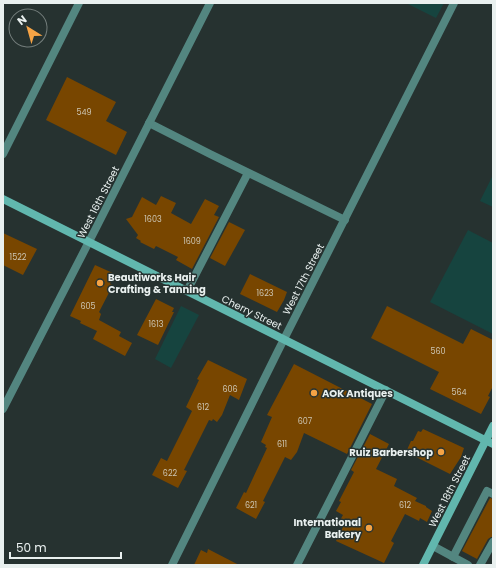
<svg xmlns="http://www.w3.org/2000/svg" width="496" height="568" font-family="Poppins,sans-serif">
	<style>
		.green { fill: #16443f }
		.building { fill: #784600 }
		.lines { fill: none; stroke-linecap: round; stroke-linejoin: round }
		.lane { stroke: #538680; stroke-width: 8 }
		.street { stroke: #538680; stroke-width: 8 }
		.secondary { stroke: #61b7ae; stroke-width: 8 }
		.poi-dot { fill: #f5a345; stroke: #263230; stroke-width: 1.5 }
		.labels { text-anchor: middle; stroke-width: 3; stroke-linejoin: round; paint-order: stroke }
		.number-label { font-size: 8px; fill: #cdc6b3 }
		.street-label { font-size: 10px; fill: #e9f0ef; stroke: #263230 }
		.poi-label { font-size: 10px; font-weight: bold; fill: #e9f0ef; stroke: #263230; text-anchor: start }
	</style>
	<rect width="100%" height="100%" fill="#263230"/>
	<g class="green">
		<polygon points="406,3 444,3 436,18"/>
		<polygon points="493,175 493,207 480,201"/>
		<polygon points="468,230 493,243 493,334 430,302"/>
		<polygon points="181,306 199,315 171,368 155,359"/>
	</g>
	<g class="building">
		<polygon points="67,77 116,102 106,121 127,132 116,155 46,120"/>
		<polygon points="161,196 176,203 171,213 191,224 205,199 219,206 214,215 219,217 192,269 176,260 178,257 156,246 154,249 140,242 141,241 136,238 138,235 126,219 132,217 142,197 156,205"/>
		<polygon points="229,222 245,230 225,266 210,258"/>
		<polygon points="3,233 37,249 23,275 3,265"/>
		<polygon points="95,265 115,274 110,284 113,285 99,312 101,314 99,320 121,332 119,336 132,343 125,356 93,339 97,331 80,323 81,321 70,316"/>
		<polygon points="250,274 287,292 284,300 277,312 240,294"/>
		<polygon points="156,299 174,308 172,312 174,312 158,345 137,335"/>
		<polygon points="387,306 463,344 471,329 493,340 493,386 488,396 490,397 481,414 430,389 439,372 371,338"/>
		<polygon points="208,360 247,379 239,400 230,395 222,415 217,422 213,419 212,421 209,420 184,470 187,471 178,488 152,475 161,458 167,461 192,411 186,407 199,380 197,379"/>
		<polygon points="294,364 372,404 347,454 304,433 297,452 291,460 285,457 263,501 265,502 256,519 236,508 244,492 246,493 267,448 265,447 266,445 261,442 272,417 267,415"/>
		<polygon points="423,429 464,448 461,457 450,474 406,452 411,441 413,441 418,431 421,432"/>
		<polygon points="370,434 389,444 376,469 397,479 394,486 417,498 415,501 426,506 426,507 432,511 427,522 420,518 419,521 405,514 391,541 394,543 384,563 336,541 344,525 339,522 343,515 336,511 341,502 339,501 354,472 351,470"/>
		<polygon points="490,498 493,499 493,537 491,537 488,539 477,559 462,551"/>
		<polygon points="208,549 239,565 194,565 201,550 207,553"/>
	</g>
	<g class="lines">
		<g class="lane">
			<polyline points="149,123 210,154 345,220"/>
			<polyline points="187,291 248,173"/>
			<polyline points="433,546 468,565"/>
			<polyline points="453,557 487,491 493,494"/>
			<polyline points="297,565 386,390"/>
			<polyline points="480,565 493,542"/>
		</g>
		<g class="street">
			<polyline points="3,154 79,3"/>
			<polyline points="3,409 97,226 210,3"/>
			<polyline points="172,565 278,351 454,3"/>
		</g>
		<g class="secondary">
			<polyline points="3,199 493,444"/>
			<polyline points="423,565 493,426"/>
		</g>
	</g>
	<g class="poi-dot">
		<circle cx="100" cy="283" r="4"/>
		<circle cx="314" cy="393" r="4"/>
		<circle cx="441" cy="452" r="4"/>
		<circle cx="369" cy="528" r="4"/>
	</g>
	<g class="labels">
		<g class="number-label">
			<text x="84" y="115">549</text>
			<text x="153" y="222">1603</text>
			<text x="192" y="244">1609</text>
			<text x="18" y="260">1522</text>
			<text x="265" y="296">1623</text>
			<text x="88" y="309">605</text>
			<text x="156" y="327">1613</text>
			<text x="438" y="354">560</text>
			<text x="230" y="392">606</text>
			<text x="459" y="395">564</text>
			<text x="203" y="410">612</text>
			<text x="305" y="424">607</text>
			<text x="282" y="447">611</text>
			<text x="170" y="476">622</text>
			<text x="251" y="508">621</text>
			<text x="405" y="508">612</text>
		</g>
		<g class="street-label">
			<text transform="translate(98 202) rotate(-63)" y="4">West 16th Street</text>
			<text transform="translate(303 279) rotate(-63)" y="4">West 17th Street</text>
			<text transform="translate(252 312) rotate(26)" y="4">Cherry Street</text>
			<text transform="translate(449 491) rotate(-63)" y="4">West 18th Street</text>
		</g>
		<g class="poi-label">
			<text x="108" y="281">Beautiworks Hair<tspan x="108" dy="12">Crafting &amp; Tanning</tspan></text>
			<text x="322" y="397">AOK Antiques</text>
			<text x="433" y="456" text-anchor="end">Ruiz Barbershop</text>
			<text x="361" y="526" text-anchor="end">International<tspan x="361" dy="12">Bakery</tspan></text>
		</g>
	</g>
	<rect width="496" height="568" fill="none" stroke="#e9f0ef" stroke-width="8"/>
	<g transform="translate(28 28) rotate(323)"><circle r="19" fill="#263230" stroke="#747e7c"/>
	<path d="M0-3L7 15L0 10L-7 15Z" fill="#f5a345"/>
	<text y="-6" font-size="11" font-weight="bold" text-anchor="middle" fill="#e9f0ef">N</text>
	</g>
	<path d="M10 552v6h111v-6" fill="none" stroke="#e9f0ef" stroke-width="2"/>
	<text x="16" y="552" font-size="12" fill="#e9f0ef" stroke="#263230" stroke-width="3" paint-order="stroke">50 m</text>
</svg>
